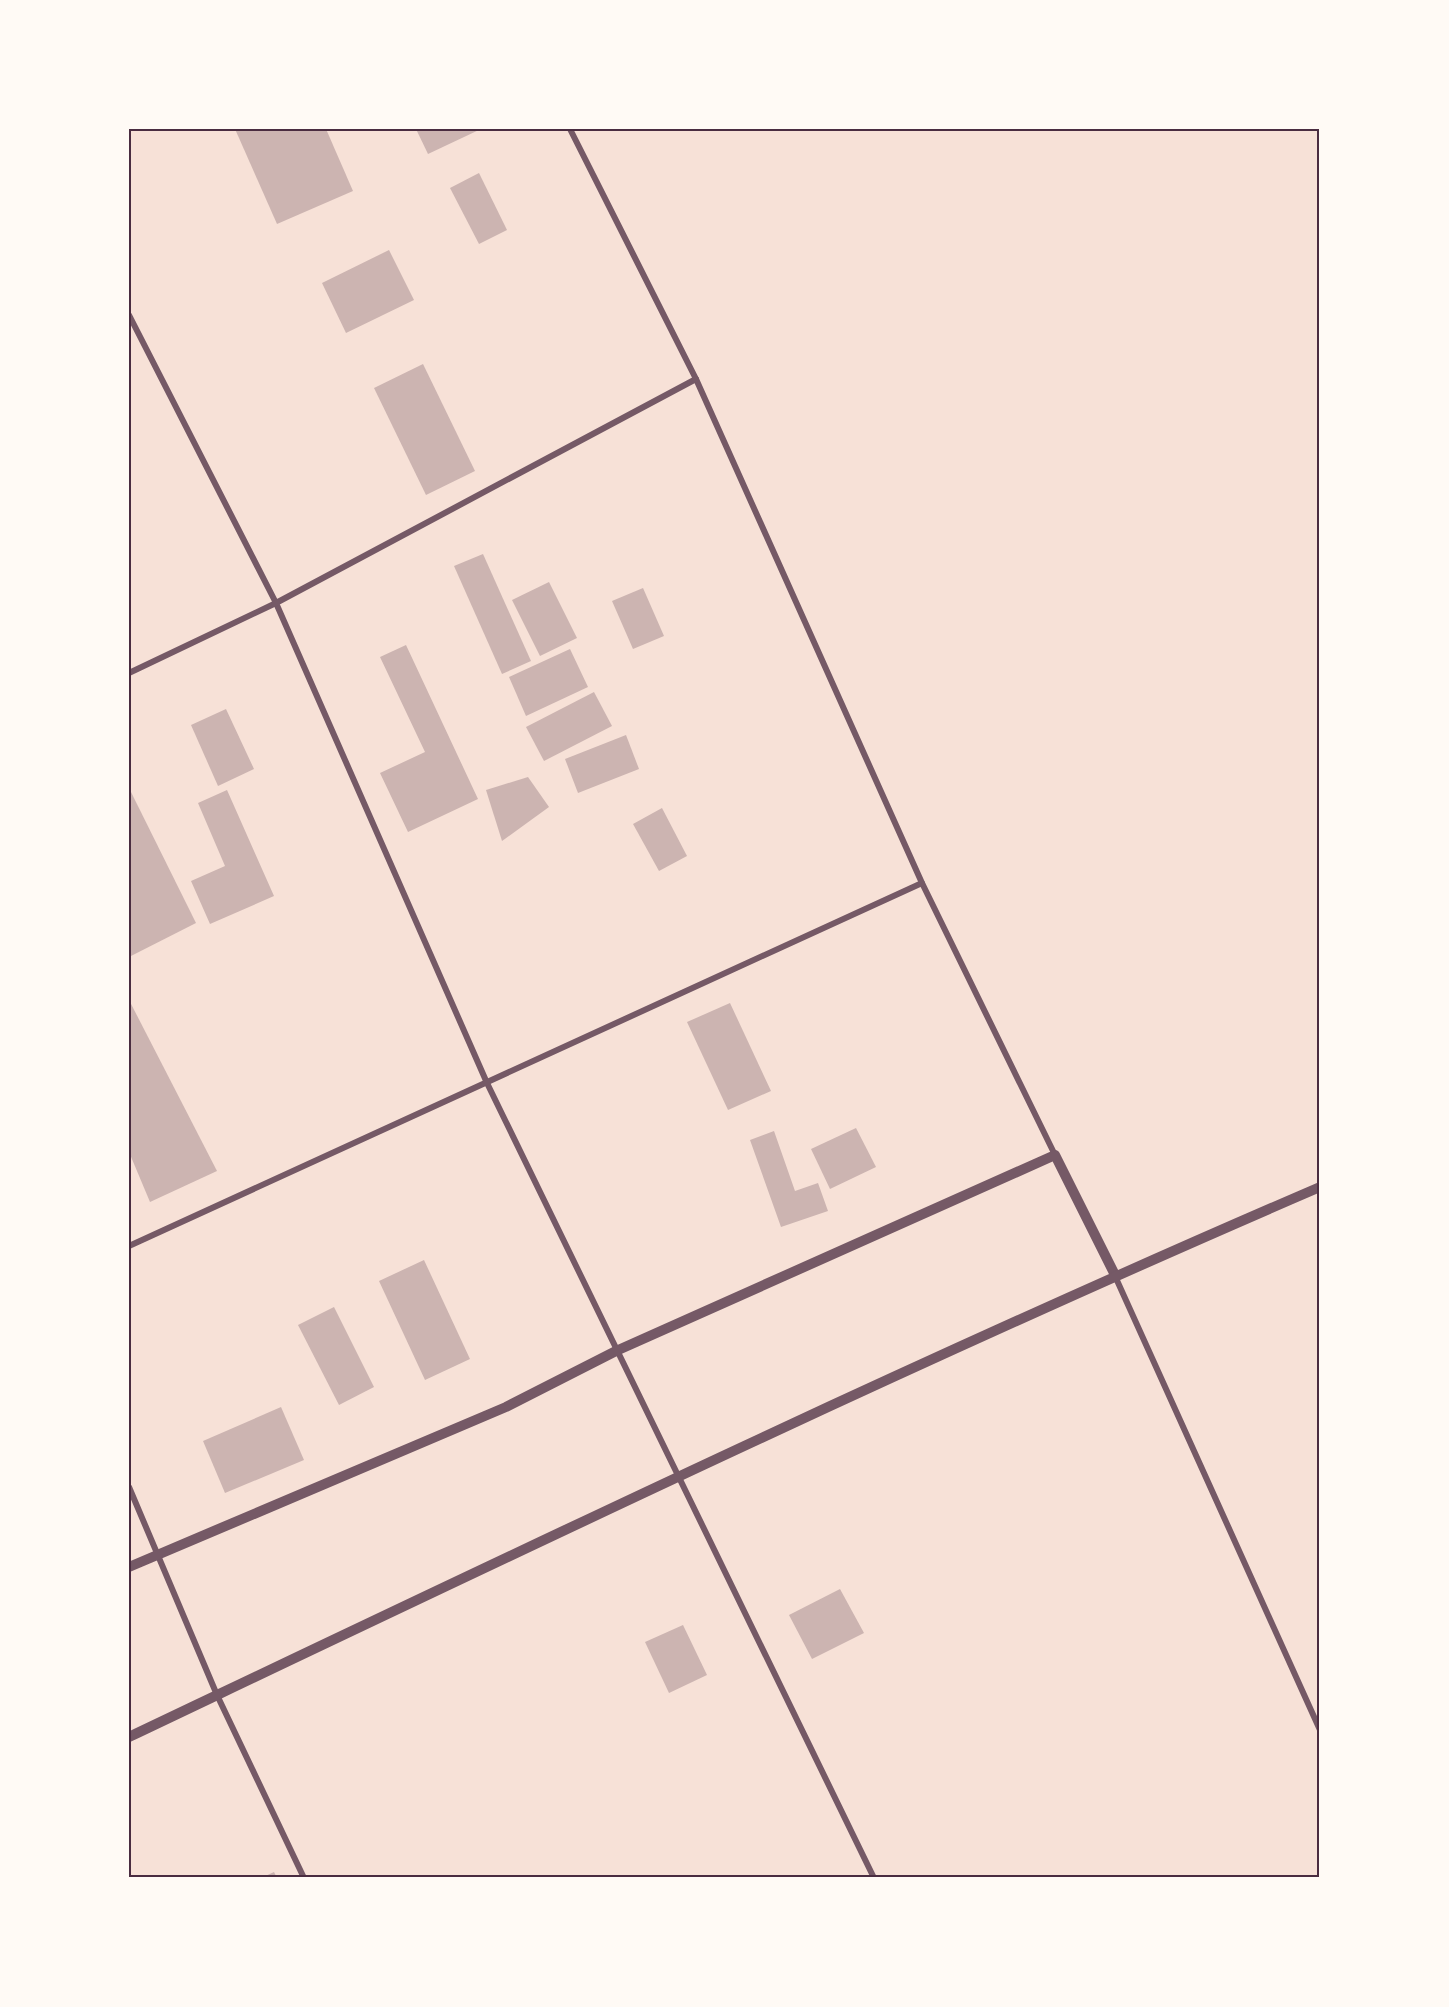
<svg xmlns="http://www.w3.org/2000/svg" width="1449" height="2007" font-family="Karla,sans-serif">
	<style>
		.building { fill: #ccb4b1 }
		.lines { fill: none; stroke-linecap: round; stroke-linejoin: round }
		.minor { stroke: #755966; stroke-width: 6 }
		.tertiary { stroke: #755966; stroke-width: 10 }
		.neatline { fill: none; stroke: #4a2c40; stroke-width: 2 }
	</style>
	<rect width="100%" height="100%" fill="#f7e1d7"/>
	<g class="building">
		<polygon points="235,129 326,129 353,191 277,224"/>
		<polygon points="416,129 481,129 428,154"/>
		<polygon points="479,173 507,230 479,244 450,188"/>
		<polygon points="389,250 414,300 346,333 322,283"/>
		<polygon points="423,364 475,471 426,495 374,388"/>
		<polygon points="483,554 531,661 502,674 454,566"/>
		<polygon points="549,582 577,638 540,656 512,600"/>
		<polygon points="643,588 664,636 633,649 612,601"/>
		<polygon points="406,645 478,799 408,832 380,773 425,752 380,657"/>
		<polygon points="570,649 588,687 526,716 509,677"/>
		<polygon points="594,692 612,726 544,761 526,727"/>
		<polygon points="226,709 254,769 218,786 191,725"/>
		<polygon points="626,735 639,769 578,793 565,759"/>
		<polygon points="528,777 549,807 502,841 486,790"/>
		<polygon points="129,788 196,923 129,957"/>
		<polygon points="227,790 274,896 210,924 191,881 225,866 198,803"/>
		<polygon points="662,808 687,856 659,871 633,824"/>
		<polygon points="129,1000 217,1171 150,1202 129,1152"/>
		<polygon points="730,1003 771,1091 728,1110 687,1022"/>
		<polygon points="856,1128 876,1167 830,1189 811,1149"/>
		<polygon points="774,1131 795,1191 818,1183 828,1211 781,1227 750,1140"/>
		<polygon points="424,1260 470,1359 425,1380 379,1281"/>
		<polygon points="334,1307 374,1387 339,1405 298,1325"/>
		<polygon points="281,1407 304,1460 225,1493 203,1441"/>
		<polygon points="840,1589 864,1633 812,1659 789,1615"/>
		<polygon points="683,1625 707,1675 669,1693 645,1642"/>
		<polygon points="274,1872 277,1878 261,1878"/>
	</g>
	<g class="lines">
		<g class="minor">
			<polyline points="570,129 696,379 922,883 1055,1155"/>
			<polyline points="129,315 276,603 487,1083 874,1878"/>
			<polyline points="129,673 276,603 696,379"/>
			<polyline points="129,1246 922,883"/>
			<polyline points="1115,1276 1320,1730"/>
			<polyline points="129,1487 217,1695 304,1878"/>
		</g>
		<g class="tertiary">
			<polyline points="129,1567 506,1407 616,1351 1055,1155 1115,1275"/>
			<path d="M129,1737C524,1549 918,1360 1320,1187"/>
		</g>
	</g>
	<rect width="1449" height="2007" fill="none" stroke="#fffaf5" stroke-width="261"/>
	<rect x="130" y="130" width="1188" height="1746" class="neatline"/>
</svg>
